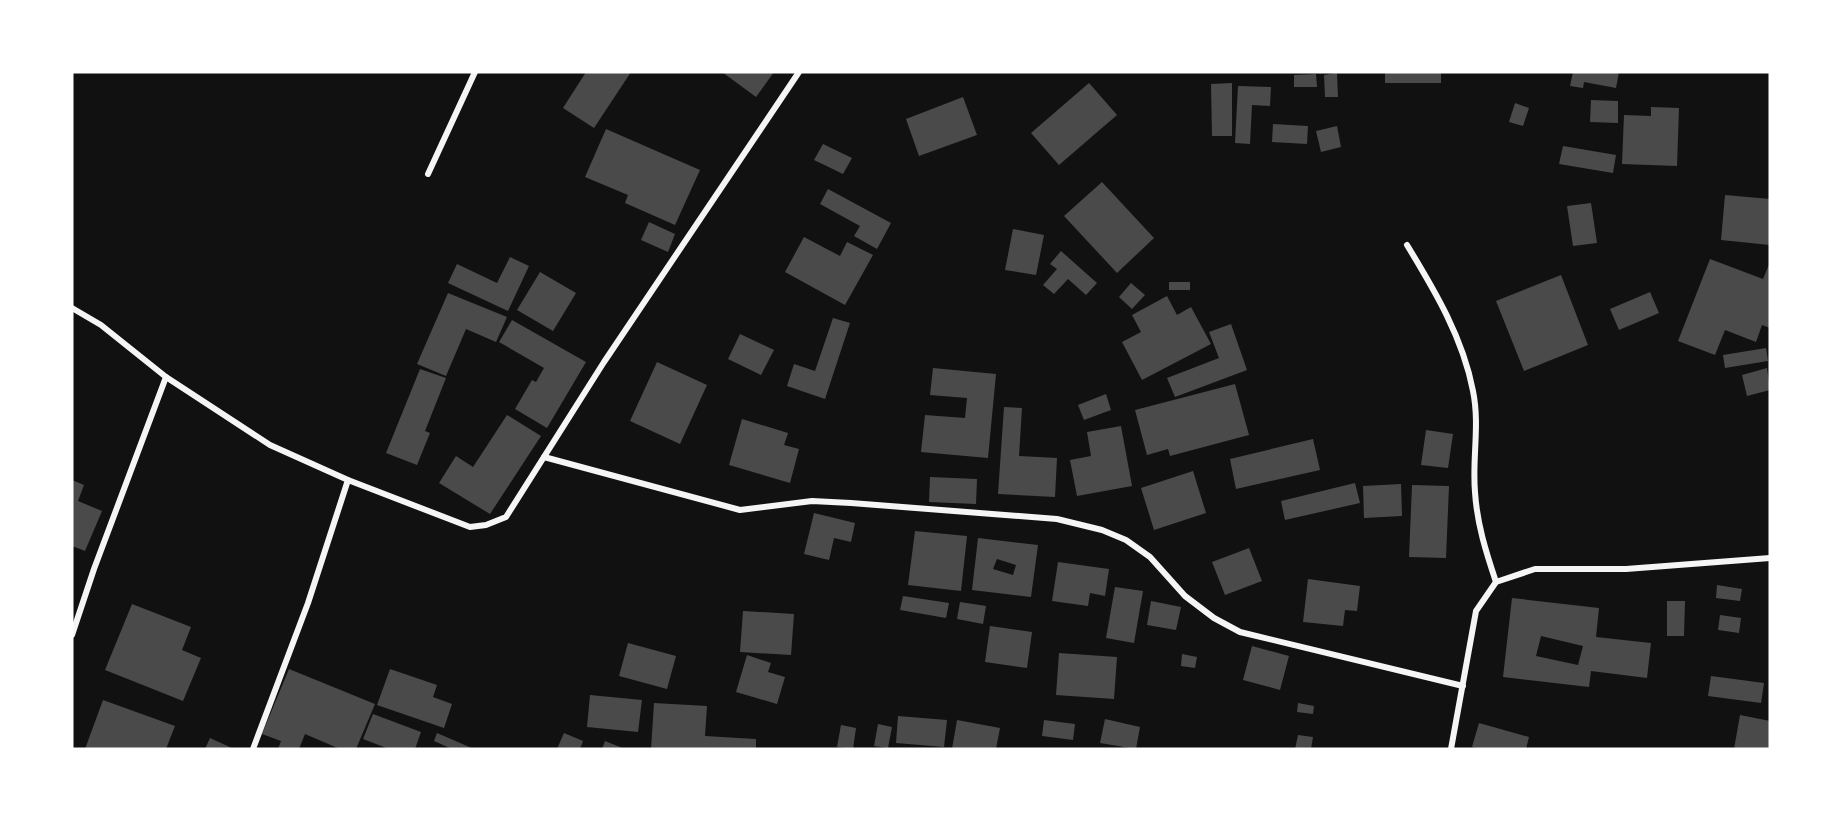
<svg xmlns="http://www.w3.org/2000/svg" width="1842" height="821" viewBox="0 0 1842 821" font-family="Rubik,sans-serif">
<style>
.building{fill:#4a4a4a;fill-rule:evenodd}
.lines{fill:none;stroke-linecap:round;stroke-linejoin:round}
.minor{stroke:#f5f5f5;stroke-width:6}
</style>
<rect width="100%" height="100%" fill="#111"/>
<g class="building">
<polygon points="586,72 631,72 594,128 563,108"/>
<polygon points="722,72 774,72 756,97"/>
<rect x="1385" y="72" width="56" height="11"/>
<polygon points="1573,72 1619,72 1616,88 1584,82 1583,88 1570,86"/>
<polygon points="1337,73 1338,97 1325,97 1324,75"/>
<polygon points="1316,74 1317,87 1294,87 1294,75"/>
<polygon points="1089,83 1117,115 1059,165 1031,133"/>
<polygon points="1232,83 1232,136 1212,136 1211,84"/>
<polygon points="1238,86 1271,87 1270,106 1252,105 1250,144 1235,143"/>
<polygon points="963,97 977,135 919,156 906,119"/>
<polygon points="1591,100 1618,101 1618,123 1590,122"/>
<polygon points="1515,103 1529,108 1523,126 1509,122"/>
<polygon points="1651,107 1679,108 1677,166 1622,164 1624,115 1651,116"/>
<polygon points="1273,124 1308,126 1307,144 1272,142"/>
<polygon points="1337,126 1341,147 1321,152 1316,131"/>
<polygon points="606,129 700,170 675,225 625,203 628,195 585,177"/>
<polygon points="823,144 852,158 843,174 814,160"/>
<polygon points="1563,146 1616,155 1613,173 1559,164"/>
<polygon points="1102,182 1154,238 1117,273 1064,216"/>
<polygon points="828,189 891,223 877,249 854,236 860,226 820,204"/>
<polygon points="1725,195 1770,199 1770,245 1721,240"/>
<polygon points="1591,203 1597,243 1573,246 1567,206"/>
<polygon points="649,222 675,234 668,252 641,240"/>
<polygon points="1013,229 1044,235 1036,275 1005,270"/>
<polygon points="804,237 840,256 847,242 873,255 845,305 785,272"/>
<polygon points="1061,251 1097,283 1086,295 1068,279 1054,294 1043,285 1057,269 1050,264"/>
<polygon points="510,257 529,266 508,311 448,283 457,264 497,283"/>
<polygon points="1710,259 1763,279 1770,262 1770,328 1762,325 1756,342 1725,330 1715,355 1678,341"/>
<polygon points="540,272 576,293 553,331 517,310"/>
<polygon points="1561,275 1588,345 1524,371 1496,301"/>
<rect x="1169" y="282" width="21" height="8"/>
<polygon points="1131,283 1145,295 1132,309 1119,297"/>
<polygon points="1650,292 1659,313 1619,330 1610,309"/>
<polygon points="448,293 507,317 496,342 466,329 446,376 417,364"/>
<polygon points="1167,296 1177,315 1191,307 1211,344 1142,380 1122,342 1141,332 1132,315"/>
<polygon points="833,318 850,323 825,399 787,386 794,364 815,371"/>
<polygon points="512,320 586,362 547,428 515,409 532,380 536,382 544,368 499,342"/>
<polygon points="1231,324 1247,370 1175,397 1167,378 1219,358 1209,332"/>
<polygon points="740,334 774,350 761,375 728,359"/>
<polygon points="1766,348 1768,361 1725,368 1723,355"/>
<polygon points="657,362 707,385 680,444 630,421"/>
<polygon points="933,368 996,374 988,458 921,452 925,415 965,418 967,398 930,395"/>
<polygon points="1767,368 1770,390 1747,396 1742,375"/>
<polygon points="420,369 446,378 425,431 430,433 417,465 386,453"/>
<polygon points="1235,384 1249,435 1170,456 1168,449 1147,455 1135,410"/>
<polygon points="1106,394 1111,410 1084,420 1078,405"/>
<polygon points="1004,407 1022,408 1019,456 1057,458 1055,497 998,494"/>
<polygon points="507,415 541,436 490,514 439,483 456,456 473,467"/>
<polygon points="742,419 788,433 784,445 799,449 790,483 729,465"/>
<polygon points="1121,426 1132,486 1077,496 1070,460 1091,456 1087,432"/>
<polygon points="1426,430 1453,434 1448,468 1421,465"/>
<polygon points="1313,439 1320,470 1236,489 1230,459"/>
<polygon points="1193,471 1206,513 1154,530 1141,488"/>
<polygon points="930,477 977,479 976,504 929,502"/>
<polygon points="72,480 84,485 78,501 102,511 85,551 72,546"/>
<polygon points="1355,483 1360,503 1285,520 1281,501"/>
<polygon points="1401,484 1402,516 1364,518 1363,486"/>
<polygon points="1412,485 1449,486 1446,558 1409,557"/>
<polygon points="814,513 855,523 851,542 834,538 829,560 804,554"/>
<polygon points="915,531 967,536 961,591 908,585"/>
<path d="M978 538 1038 545 1031 597 972 590ZM997 559 1016 565 1013 575 993 569Z"/>
<polygon points="1249,548 1262,581 1225,595 1212,562"/>
<polygon points="1058,562 1109,569 1105,596 1090,593 1088,606 1052,601"/>
<polygon points="1308,579 1360,586 1357,611 1345,610 1343,626 1303,622"/>
<polygon points="1717,585 1742,589 1740,601 1716,598"/>
<polygon points="1115,587 1143,591 1134,643 1106,638"/>
<polygon points="903,596 949,603 946,618 900,610"/>
<path d="M1512 598 1599 608 1596 637 1651 643 1647 678 1591 671 1589 687 1503 677ZM1541 636 1583 646 1578 665 1536 656Z"/>
<polygon points="1151,601 1181,607 1176,630 1147,625"/>
<polygon points="1667,601 1685,601 1684,636 1667,636"/>
<polygon points="960,602 986,606 983,624 957,619"/>
<polygon points="132,604 191,627 182,650 201,658 183,701 105,670"/>
<polygon points="743,611 794,614 791,655 740,652"/>
<polygon points="1720,615 1741,618 1739,633 1718,630"/>
<polygon points="990,626 1032,632 1027,668 985,662"/>
<polygon points="628,643 676,656 667,689 619,676"/>
<polygon points="1252,646 1289,656 1280,690 1243,680"/>
<polygon points="1059,653 1117,657 1114,699 1056,695"/>
<polygon points="1182,654 1197,657 1195,668 1181,666"/>
<polygon points="747,655 771,663 768,672 785,677 777,704 736,692"/>
<polygon points="289,669 375,704 356,749 340,749 305,734 299,749 278,749 281,741 262,734"/>
<polygon points="390,669 437,685 433,697 452,704 444,728 377,705"/>
<polygon points="1711,676 1764,683 1761,703 1708,696"/>
<polygon points="590,695 642,700 638,732 587,727"/>
<polygon points="103,700 175,726 166,749 85,749"/>
<polygon points="654,703 707,706 705,736 756,739 756,749 651,749"/>
<polygon points="1298,703 1314,706 1313,714 1297,712"/>
<polygon points="373,714 421,732 415,749 389,749 363,739"/>
<polygon points="1740,715 1770,721 1770,749 1734,749"/>
<polygon points="898,716 947,720 944,747 896,743"/>
<polygon points="1105,719 1140,727 1136,749 1100,743"/>
<polygon points="957,720 1000,728 996,749 952,749"/>
<polygon points="1044,720 1075,724 1073,740 1042,736"/>
<polygon points="1479,723 1529,737 1526,749 1479,749 1472,747"/>
<polygon points="878,724 892,727 888,748 874,746"/>
<polygon points="841,725 856,728 853,749 837,747"/>
<polygon points="437,733 474,749 452,749 434,741"/>
<polygon points="564,733 583,741 580,749 557,749"/>
<polygon points="1298,735 1313,737 1311,749 1295,749"/>
<polygon points="210,738 234,749 205,749"/>
<polygon points="605,741 625,749 602,749"/>
</g>
<g class="lines">
<g class="minor">
<polyline points="428,174 475,72"/>
<path d="M1407 245C1435 291 1463 338 1473 391 1480 425 1472 459 1475 492 1477 524 1486 552 1496 582"/>
<polyline points="72,308 101,325 166,377 270,445 348,480 470,527 486,525 506,517 604,362 799,72"/>
<polyline points="544,457 740,510 812,501 851,503 1057,519 1102,530 1126,540 1150,557 1185,596 1214,618 1240,632 1463,686"/>
<polyline points="72,635 94,569 166,377"/>
<polyline points="253,749 308,603 348,480"/>
<polyline points="1451,749 1476,611 1496,582 1535,569 1626,569 1770,558"/>
</g>
</g>
<rect width="1842" height="821" fill="none" stroke="#ffffff" stroke-width="147"/>
</svg>
